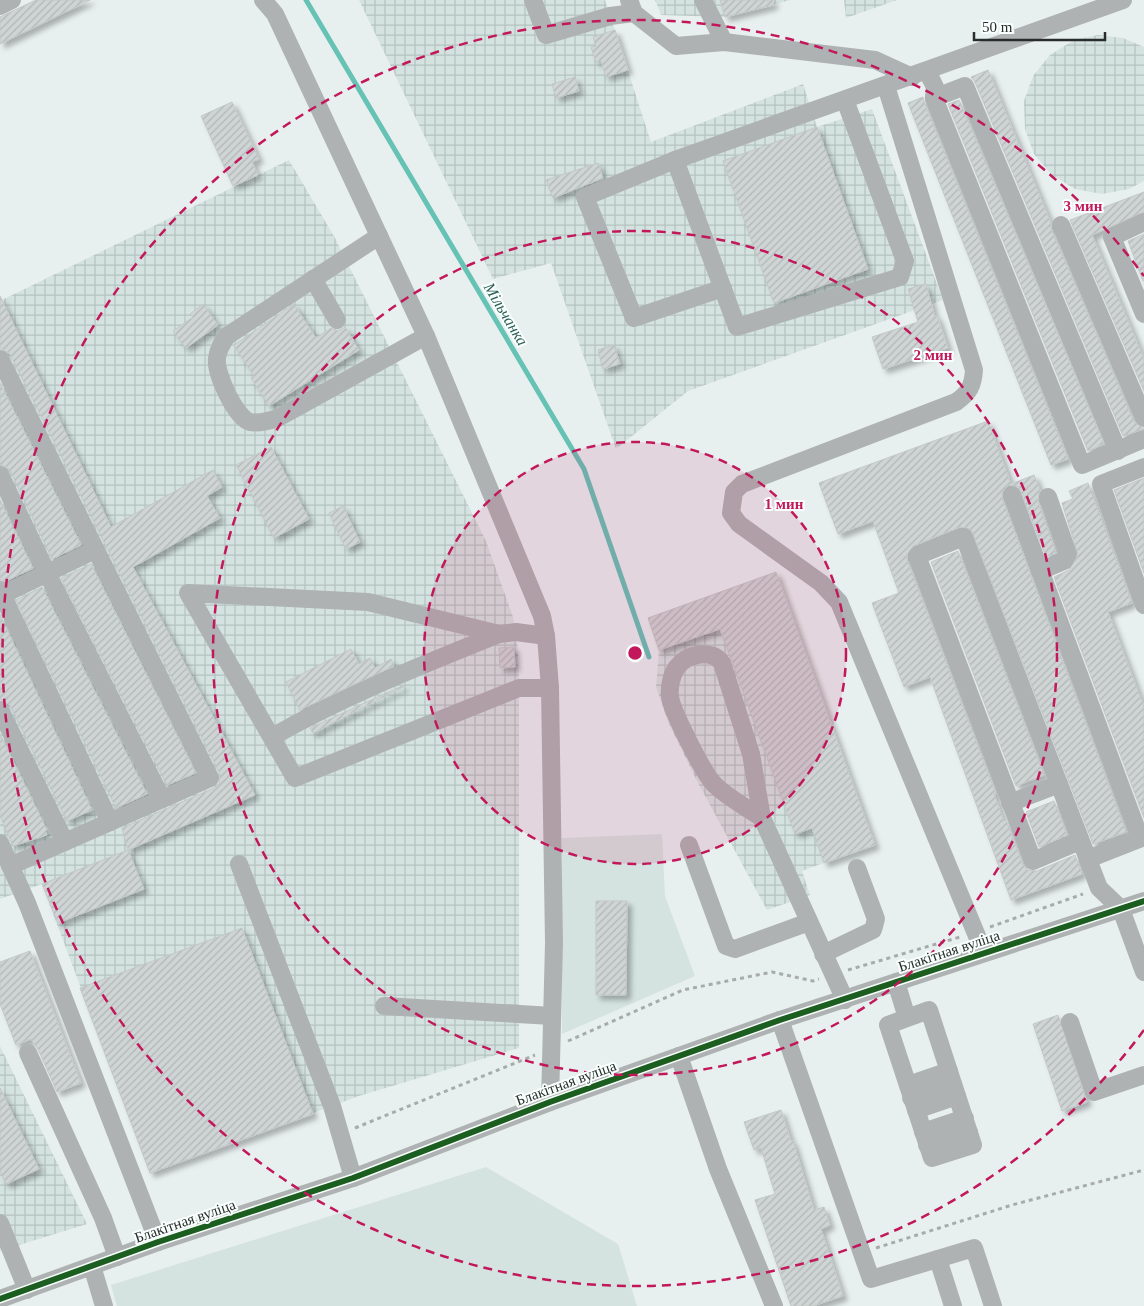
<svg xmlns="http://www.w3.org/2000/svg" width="1144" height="1306" viewBox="0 0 1144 1306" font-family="'Times New Roman',serif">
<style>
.built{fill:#d4e3e0}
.industrial{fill:url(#industrial-grid)}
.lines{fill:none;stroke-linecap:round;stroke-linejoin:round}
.stream{stroke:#66c2b5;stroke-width:5}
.building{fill:url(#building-hatch);stroke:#c3c8c7;filter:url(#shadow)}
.path{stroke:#a8abab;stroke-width:3;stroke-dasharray:4 4;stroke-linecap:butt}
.minor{stroke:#afb2b2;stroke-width:18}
.cycleway-casing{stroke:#f9fffd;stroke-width:9}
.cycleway{stroke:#1b5e20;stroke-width:6}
.ring{fill:none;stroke:#c2185b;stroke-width:2.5;stroke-dasharray:9 6}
.labels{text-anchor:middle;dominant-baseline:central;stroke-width:4;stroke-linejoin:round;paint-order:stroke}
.street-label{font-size:15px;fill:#282d2c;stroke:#f9fffd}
.water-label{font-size:16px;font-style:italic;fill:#2a5d54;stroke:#f9fffd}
.centre{fill:#c2185b;stroke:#f9fffd;stroke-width:2.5}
.ring-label{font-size:15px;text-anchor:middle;font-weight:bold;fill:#c2185b;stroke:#f9fffd;stroke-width:4;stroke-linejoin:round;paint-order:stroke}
</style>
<defs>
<pattern id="industrial-grid" width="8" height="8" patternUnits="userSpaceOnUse" patternTransform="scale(1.25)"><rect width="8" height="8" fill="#d4e3e0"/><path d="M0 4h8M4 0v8" fill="none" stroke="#b6c3c0"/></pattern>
<pattern id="building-hatch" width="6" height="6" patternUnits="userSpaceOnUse" patternTransform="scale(1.25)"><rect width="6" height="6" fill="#cfd5d4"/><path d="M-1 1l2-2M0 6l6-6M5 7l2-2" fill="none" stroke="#b2b7b6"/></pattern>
<filter id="shadow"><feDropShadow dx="4.5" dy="4.5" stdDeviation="2.5" flood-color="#0004"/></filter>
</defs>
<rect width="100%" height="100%" fill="#e8f0ef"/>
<g class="built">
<polygon points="662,834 665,896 695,976 562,1034 562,838"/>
<polygon points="486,1167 618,1244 637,1306 117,1306 111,1285"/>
</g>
<g class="industrial">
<polygon points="359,0 605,0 651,142 803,84 817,127 872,109 943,300 688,391 616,449 551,263 493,279"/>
<polygon points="655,0 791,0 723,17 661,15"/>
<polygon points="844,0 897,0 846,18"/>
<polygon points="1098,35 1123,38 1144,47 1144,181 1129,189 1102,194 1075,189 1052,175 1034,154 1025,129 1024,101 1033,76 1050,55 1074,40"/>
<polygon points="289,160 335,238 486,541 513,617 518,648 519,688 519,1048 359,1096 150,1173 42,884 0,899 0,296 2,300"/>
<polygon points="776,572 875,844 802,871 810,895 767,910 697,781 668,722 656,687 659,650 648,618"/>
<polygon points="0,1046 87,1224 0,1251"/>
</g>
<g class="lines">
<polyline class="stream" points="306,0 584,469 649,657"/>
</g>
<g class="building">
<polygon points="36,0 90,0 0,44 0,17"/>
<polygon points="720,0 773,0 773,5 725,17"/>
<polygon points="615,30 628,70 606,77 601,61 596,62 591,47 596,46 593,37"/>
<polygon points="988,70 1051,223 1051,229 1134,422 1144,429 1123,436 975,82 971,77"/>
<polygon points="575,77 579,91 556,98 552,84"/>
<polygon points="923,97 924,102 1068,459 1051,465 908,103"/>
<polygon points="959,100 1104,444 1088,451 948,104"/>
<polygon points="232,102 259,159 252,162 258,175 233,186 201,116"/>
<polygon points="817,127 868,269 774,303 723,161"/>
<polygon points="598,163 603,178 553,198 546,180"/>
<polygon points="1144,192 1144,212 1092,235 1144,359 1144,391 1070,220"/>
<polygon points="1144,234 1144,280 1143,281 1128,241"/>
<polygon points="926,284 935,317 937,316 948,348 883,369 872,337 918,322 908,289"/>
<polygon points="0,296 111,527 213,470 222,487 207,496 220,518 133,567 255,795 128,850 122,828 214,788 219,784 220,774 10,354 0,348"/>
<polygon points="203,304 218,325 186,348 173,331 193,317 190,314"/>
<polygon points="294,304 316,338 331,328 338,331 345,327 359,350 269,406 251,378 254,376 234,345"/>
<polygon points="614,345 620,364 603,369 598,350"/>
<polygon points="0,383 81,545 52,559 10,470 0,464"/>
<polygon points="988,421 1011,484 1034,475 1040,490 1038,501 1056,553 1046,557 1019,487 1008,485 1002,493 1002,498 1126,832 1093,844 971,529 960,527 913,546 907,554 907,560 996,794 994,794 1004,821 1006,820 1023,865 1027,870 1037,871 1075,855 1082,874 1011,900 930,677 904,687 872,603 899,593 873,521 838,534 819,483"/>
<polygon points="271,447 309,519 274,538 236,465"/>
<polygon points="1144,478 1144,573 1114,490"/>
<polygon points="1088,483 1132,603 1108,612 1144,707 1144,818 1054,577 1069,570 1078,555 1062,503 1073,499 1069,491"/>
<polygon points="0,500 33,568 6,581 0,580"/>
<polygon points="343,506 360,542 346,549 329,513"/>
<polygon points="958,551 1044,775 1016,786 931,562"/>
<polygon points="91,564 196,773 167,785 61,578"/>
<polygon points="776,572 875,845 824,863 812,828 795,834 720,629 659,650 648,618"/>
<polygon points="42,587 147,794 116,808 16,600"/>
<polygon points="0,615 92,810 67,821 10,705 0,699"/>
<polygon points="514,647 515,667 500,668 499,648"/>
<polygon points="351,649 359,664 370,658 375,668 391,659 394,666 300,710 286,682"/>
<polygon points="404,685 405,686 313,733 310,728"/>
<polygon points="0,734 47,830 45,831 47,835 13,846 0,816"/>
<polygon points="1054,801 1067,835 1039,847 1026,812"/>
<polygon points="128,850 144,889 58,923 42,884"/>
<polygon points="596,901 627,901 626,995 596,995"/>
<polygon points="242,928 313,1114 150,1173 80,988"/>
<polygon points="30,951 81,1083 57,1092 38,1049 31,1039 16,1045 0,1004 0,962"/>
<polygon points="1058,1015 1087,1102 1062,1111 1033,1024"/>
<polygon points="0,1088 39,1169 6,1184 0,1171"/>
<polygon points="781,1110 791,1141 793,1141 814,1210 824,1207 830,1225 821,1229 843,1296 813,1306 791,1306 755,1200 775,1194 761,1148 754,1150 744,1122"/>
</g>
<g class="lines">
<g class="path">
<polyline points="990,927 1083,894"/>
<polyline points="848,970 960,937"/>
<polyline points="568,1041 683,990 772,972 813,981 819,979"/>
<polyline points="355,1128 535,1055"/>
<polyline points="876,1248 1012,1205 1144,1170"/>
</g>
<g class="minor">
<polyline points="263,0 275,14 426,336 542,616 546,636 550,688 554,943 550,1102"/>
<polyline points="533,0 546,35 610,16 634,13"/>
<polyline points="629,0 634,13 676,46 724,42 875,60 912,77"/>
<polyline points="703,0 724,42"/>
<polyline points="0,6 12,0"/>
<polyline points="927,71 935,87 934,98 1082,465 1144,439"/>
<path d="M886 86 974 370C973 386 969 393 956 402L742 484 734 492 731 513 739 524 821 583 839 602 984 953"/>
<polyline points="934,98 965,86 1118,451"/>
<path d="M845 100 905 261 900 277 737 327 675 160C824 106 974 54 1123 0"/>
<polyline points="675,160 585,197 634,318 723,288"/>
<polyline points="1144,222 1112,237 1144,314"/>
<polyline points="1061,225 1144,418"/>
<path d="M379 236 227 336C222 343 218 349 217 358 215 373 235 417 250 422 259 424 269 421 278 418L426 336"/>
<polyline points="313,279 337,320"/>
<polyline points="0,359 210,778 10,866"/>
<polyline points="1144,467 1101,484 1144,605"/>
<polyline points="0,475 47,573 162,799"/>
<polyline points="1012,495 1140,838"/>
<polyline points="1040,571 1064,561 1068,554 1048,497"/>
<polyline points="0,590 110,822"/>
<polyline points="0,596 95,550"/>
<polyline points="546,636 516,632 499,634 368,602 188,593 295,778 519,688 550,688"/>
<polyline points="0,710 65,842"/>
<path d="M272 737C344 696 422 665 499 634"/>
<polyline points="1010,803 1059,784"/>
<path d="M762 818C746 807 728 798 715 785 704 775 672 711 670 697 669 688 671 675 677 667 687 654 712 648 722 663L751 754 762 818 845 1000"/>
<polyline points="1080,841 1033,861 917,556 964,537 1099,888 1121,909 1144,972"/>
<polyline points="0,843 27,903 158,1242"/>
<polyline points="689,845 726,946 735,949 809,922"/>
<polyline points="1088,859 1144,837"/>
<polyline points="239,864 332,1106 353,1178"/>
<polyline points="823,954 873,930 876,919 857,868"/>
<polyline points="896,982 907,1018 888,1025 932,1158 973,1145 929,1010 907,1018"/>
<polyline points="384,1006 552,1016"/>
<polyline points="780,1020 871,1279 974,1248 993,1306"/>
<polyline points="1070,1022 1094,1092 1144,1075"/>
<polyline points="28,1053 103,1218 117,1257"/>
<polyline points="679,1056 718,1169 774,1306"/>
<polyline points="908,1085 949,1071"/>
<polyline points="911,1098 953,1084"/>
<polyline points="916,1110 957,1096"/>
<polyline points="923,1132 965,1118"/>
<polyline points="927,1145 969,1132"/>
<polyline points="0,1223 27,1290"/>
<polyline points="938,1259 953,1306"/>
<polyline points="92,1266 104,1306"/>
<polyline points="0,1299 158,1242 353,1178 550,1102 780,1020 1144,901"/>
</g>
<defs>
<polyline id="cycleway" points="0,1299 158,1242 353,1178 550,1102 780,1020 1144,901"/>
</defs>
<use href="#cycleway" class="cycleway-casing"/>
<use href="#cycleway" class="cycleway"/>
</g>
<circle cx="635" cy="653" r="211" fill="#c2185b" fill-opacity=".12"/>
<g class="ring">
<circle cx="635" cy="653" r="211"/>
<circle cx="635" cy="653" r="422"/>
<path d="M1144 1030A633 633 0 1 1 1144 276"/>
</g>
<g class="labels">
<g class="street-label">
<text transform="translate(949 951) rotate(-18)">Блакітная вуліца</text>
<text transform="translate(566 1083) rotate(-20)">Блакітная вуліца</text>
<text transform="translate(185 1221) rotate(-19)">Блакітная вуліца</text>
</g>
<g class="water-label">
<text transform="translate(506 314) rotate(59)">Мільчанка</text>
</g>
</g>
<circle cx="635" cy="653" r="8" class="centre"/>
<g class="ring-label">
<text x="1083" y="211">3 мин</text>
<text x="933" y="360">2 мин</text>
<text x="784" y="509">1 мин</text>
</g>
<path d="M974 32v8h131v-8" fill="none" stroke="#282d2c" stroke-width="2.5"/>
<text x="982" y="32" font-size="15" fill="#282d2c" stroke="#f9fffd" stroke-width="4" paint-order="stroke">50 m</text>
</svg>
